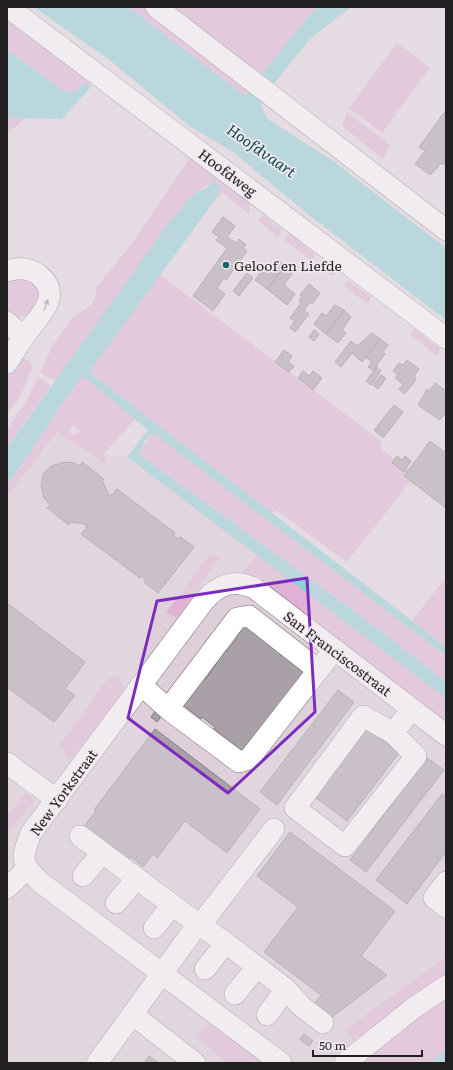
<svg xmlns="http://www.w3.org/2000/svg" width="453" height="1070" viewBox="0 0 453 1070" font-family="Literata,serif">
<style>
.built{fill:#decfda}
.green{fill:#e0b1d5;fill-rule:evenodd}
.water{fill:#8ad1d9}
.building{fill:#a9a1a7;stroke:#837c81}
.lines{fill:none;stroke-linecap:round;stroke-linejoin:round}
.minor-casing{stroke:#756d73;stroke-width:22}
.minor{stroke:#fff;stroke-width:21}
.oneway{fill:#9c9a9b}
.marked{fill:none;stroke:#7b2cbf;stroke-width:3;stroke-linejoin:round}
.poi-dot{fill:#15646b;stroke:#f1e9ef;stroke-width:1.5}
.labels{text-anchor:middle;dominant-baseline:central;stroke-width:3.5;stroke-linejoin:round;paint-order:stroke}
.street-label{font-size:14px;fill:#221f21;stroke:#f1e9ef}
.poi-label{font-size:14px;fill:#221f21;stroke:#f1e9ef;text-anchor:start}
.water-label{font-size:15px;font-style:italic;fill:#074a50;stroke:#f1e9ef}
</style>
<rect width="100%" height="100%" fill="#e4dce2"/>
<polygon class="built" points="57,432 105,463 104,454 127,457 446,692 446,1063 7,1063 7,497"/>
<g class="green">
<polygon points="129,7 145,7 247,84 251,90 245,96"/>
<polygon points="174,7 317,7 292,36 262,76"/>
<polygon points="7,14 92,82 87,86 83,84 75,92 64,91 7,50"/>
<polygon points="397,43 430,68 382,133 349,108"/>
<polygon points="347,112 390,145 383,159 342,126"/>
<polygon points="10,116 23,117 24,120 7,133 7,118"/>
<polygon points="192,155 251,200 249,214 223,193 216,199 221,187 213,181 192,196 55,381 40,372 53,345 73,317 89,307 95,299 96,288 133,242"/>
<polygon points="263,215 282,230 278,237 258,221"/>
<polygon points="290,234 315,254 312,261 284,240"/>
<polygon points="325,261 336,270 333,276 320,268"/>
<polygon points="159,274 382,442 380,448 409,470 410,482 347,562 276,510 271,513 89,372"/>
<polygon points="21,276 36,284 40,298 30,315 16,317 7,312 7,281"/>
<polygon points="348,280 371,297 368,304 344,286"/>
<polygon points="414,329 440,349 437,356 410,334"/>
<polygon points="22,356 33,365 21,395 7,414 7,376"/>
<path d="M83 375 135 419 104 454 106 464 57 432 7 497V484L21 467 37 439ZM75 425 76 429 81 432 73 435 68 430Z"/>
<polygon points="38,377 51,386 7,447 7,429 27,400"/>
<polygon points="153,432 446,656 446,682 370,623 139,454"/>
<polygon points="210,554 220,557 178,617 166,613"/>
<polygon points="258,554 446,698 446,721 242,572"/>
<polygon points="446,577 446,647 412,621"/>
<polygon points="119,676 125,689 69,761 60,745 108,678"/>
<polygon points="25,793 36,800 7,833 7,817"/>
<polygon points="446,957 446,974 353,1041 345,1030"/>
<polygon points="446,997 446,1050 430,1063 362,1063 398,1033"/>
<polygon points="210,1022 264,1063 227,1063 195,1036"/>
</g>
<g class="water">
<polygon points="34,7 129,7 245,96 292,36 317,7 351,7 311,38 262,98 261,106 268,119 333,161 446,248 446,320 309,215 233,152 188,125 112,62"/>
<path d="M7 50 64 91 75 92 84 83 91 86C84 98 71 107 62 119L7 118Z"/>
<path d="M213 181 221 187 216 199 89 372 446 647V656L153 433 145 441 139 454 370 623 446 682V698L127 457 148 430 83 376C55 409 35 450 7 484V448L168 224 192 196 206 188Z"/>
<polygon points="446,1050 446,1063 430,1063"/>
</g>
<g class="building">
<polygon points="446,110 446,166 442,163 430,175 415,164 425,151 419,147"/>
<polygon points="223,217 235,226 227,237 236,243 239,239 246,245 243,248 247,251 226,280 224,278 217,288 225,294 213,311 193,296 227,248 216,240 219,237 212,232"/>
<polygon points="277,260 286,265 267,289 255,280 263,269 267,272"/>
<polygon points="286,265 293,272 284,285 295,294 287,305 267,289"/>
<polygon points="247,273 253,278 239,296 233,291"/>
<polygon points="309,284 320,293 312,304 310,302 304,310 309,314 295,332 290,328 295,321 290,318 301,303 299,301 302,296 300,295"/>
<polygon points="335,305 344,310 326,334 314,324 322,313 326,316"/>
<polygon points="344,310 351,317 342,330 346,333 338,343 326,334"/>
<polygon points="314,330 319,334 314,341 309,337"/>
<polygon points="372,333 380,339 362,362 352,353 341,367 335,362 351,341 357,346"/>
<polygon points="380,339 388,345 383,352 385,354 377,364 377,369 374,371 368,367 372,362 366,357"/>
<polygon points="284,350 292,356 288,362 294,366 289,372 275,362"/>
<polygon points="407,360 419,369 414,376 416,378 414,383 404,394 399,389 403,384 395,378 398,375 393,371 399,363 403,365"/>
<polygon points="376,368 381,371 371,385 366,381"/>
<polygon points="303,371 309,376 313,371 322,378 313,390 298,378"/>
<polygon points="381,375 386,378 378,389 373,385"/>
<polygon points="435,383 446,391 446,412 440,420 418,405 427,389 429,391"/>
<polygon points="394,405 403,412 383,438 374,430"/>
<polygon points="430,441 446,453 446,508 404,476"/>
<polygon points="397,456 402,460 405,456 411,461 404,472 392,463"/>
<polygon points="65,462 74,463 80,466 82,462 104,479 102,480 108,493 108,496 113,494 117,489 175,533 173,535 178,539 180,537 194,547 158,593 144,582 146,580 141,576 140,578 81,534 86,529 86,524 69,522 69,525 47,508 50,505 44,498 41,486 43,474 51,466"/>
<polygon points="7,603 85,662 65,689 75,695 54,722 7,687"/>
<polygon points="246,622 308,670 245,753 214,729 215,727 202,717 201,719 183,705 204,677 206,679 225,650 227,651 237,638 235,637"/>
<polygon points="338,690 354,702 277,805 260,792"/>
<polygon points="156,710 162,715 157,722 151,717"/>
<polygon points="367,728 399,753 347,821 315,797"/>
<polygon points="155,729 260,809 227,853 185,821 157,858 153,854 143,867 131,857 128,862 83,828 96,811 94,810"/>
<polygon points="427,758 444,770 366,872 350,860"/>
<polygon points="442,794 446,797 446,852 407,904 376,880"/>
<polygon points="290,832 395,911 361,956 387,975 332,1017 314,1004 321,995 264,952 298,907 257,876"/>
<polygon points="304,1034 313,1041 309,1046 300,1039"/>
<polygon points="149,1056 159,1063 144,1063"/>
</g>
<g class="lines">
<defs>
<g id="minor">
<polyline points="8,7 446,338"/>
<polyline points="156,7 446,230"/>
<path d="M7 271C18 267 29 268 39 275 65 297 36 318 24 337 18 345 13 354 7 363"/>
<polyline points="7,322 24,337"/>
<polyline points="141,685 168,709 239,762 249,759 334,650"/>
<polyline points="168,709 237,618 249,616 318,670"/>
<polyline points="393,733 363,716 295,808 345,846 416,756 393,733 412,709"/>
<polyline points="7,763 57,800"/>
<polyline points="80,836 198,924 205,919 274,829"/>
<polyline points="83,876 102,853"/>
<polyline points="446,882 434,898 446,907"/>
<polyline points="7,888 27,869"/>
<polyline points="116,903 137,878"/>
<polyline points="154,928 172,905"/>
<polyline points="205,969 226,943"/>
<polyline points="235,994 257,967"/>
<polyline points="133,1015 195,1063"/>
<polyline points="267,1015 286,989"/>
<polyline points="97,1063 198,924 226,943 286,989 301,1006 323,1023"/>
<path d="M281 1063 40 882C20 862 21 859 31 833L204 601C219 584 233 579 254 588L446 735"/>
<polyline points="345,1063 415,1007 446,986"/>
</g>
</defs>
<use href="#minor" class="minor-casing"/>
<use href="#minor" class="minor"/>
</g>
<defs><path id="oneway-solid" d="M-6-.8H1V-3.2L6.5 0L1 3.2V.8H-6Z"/></defs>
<use class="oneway" href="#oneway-solid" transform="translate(46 305) rotate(-71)"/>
<path d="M0 0H453V1070H0ZM307 578 315 712 228 793 128 718 157 601Z" fill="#e4dce2" fill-opacity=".55" fill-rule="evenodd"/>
<path class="marked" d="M307 578 315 712 228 793 128 718 157 601Z"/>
<circle class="poi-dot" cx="226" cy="265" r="4"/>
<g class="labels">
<g class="street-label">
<text transform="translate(228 172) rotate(37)">Hoofdweg</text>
<text transform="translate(338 653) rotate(37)">San Franciscostraat</text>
<text transform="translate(63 792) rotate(-54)">New Yorkstraat</text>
</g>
<g class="poi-label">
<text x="234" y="265">Geloof en Liefde</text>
</g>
<g class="water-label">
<text transform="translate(262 150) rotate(35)">Hoofdvaart</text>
</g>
</g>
<rect width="453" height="1070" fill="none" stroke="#221f21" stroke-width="16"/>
<path d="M313 1050v6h109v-6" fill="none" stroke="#221f21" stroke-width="2"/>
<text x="319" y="1050" font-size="12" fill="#221f21" stroke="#f1e9ef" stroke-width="3" paint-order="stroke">50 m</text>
</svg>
